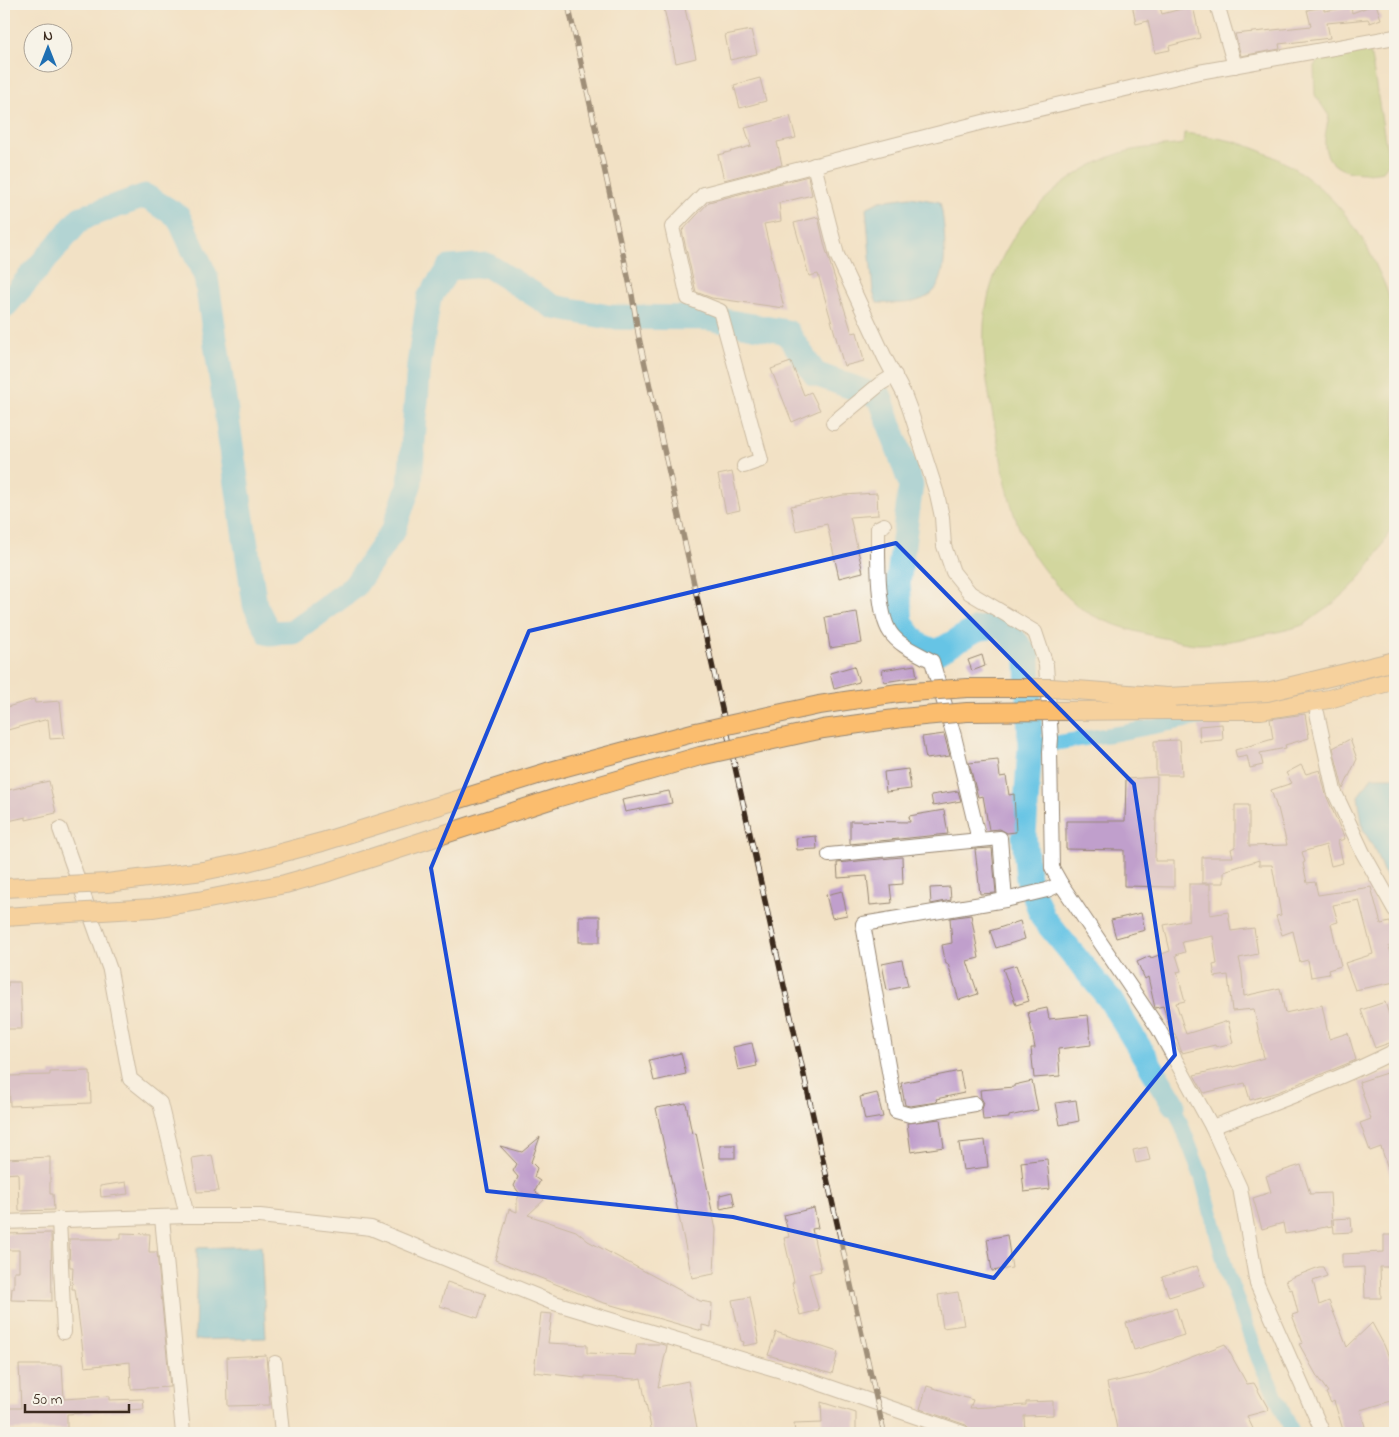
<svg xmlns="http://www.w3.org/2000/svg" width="1399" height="1437" viewBox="0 0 1399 1437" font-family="'Indie Flower',sans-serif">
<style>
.green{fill:#aac86f;stroke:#727946}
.water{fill:#66c4e5;stroke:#507782}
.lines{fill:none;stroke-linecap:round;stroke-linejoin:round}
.canal{stroke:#66c4e5;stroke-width:15}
.river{stroke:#66c4e5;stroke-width:25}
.building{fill:#c09fcc}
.minor-casing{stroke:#968672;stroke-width:16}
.major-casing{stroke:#968672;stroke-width:20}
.minor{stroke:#fff;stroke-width:14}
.major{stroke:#fbbd6e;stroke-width:18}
.rail-casing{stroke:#3b2a1e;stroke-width:5.5}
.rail{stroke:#f7f3e8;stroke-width:4;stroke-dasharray:11;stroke-linecap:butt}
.major-bridge-casing{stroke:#968672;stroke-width:20;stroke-linecap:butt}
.major-bridge{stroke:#fbbd6e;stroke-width:18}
.marked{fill:none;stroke:#1d4ed8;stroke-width:4;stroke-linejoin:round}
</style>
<rect width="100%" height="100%" fill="#f7f3e8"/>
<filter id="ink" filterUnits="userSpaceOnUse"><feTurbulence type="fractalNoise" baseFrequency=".02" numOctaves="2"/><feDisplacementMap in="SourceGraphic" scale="10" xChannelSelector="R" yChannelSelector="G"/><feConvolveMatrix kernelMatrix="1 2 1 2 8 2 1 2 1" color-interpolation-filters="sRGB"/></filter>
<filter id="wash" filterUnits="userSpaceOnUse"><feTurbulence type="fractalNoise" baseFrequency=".0096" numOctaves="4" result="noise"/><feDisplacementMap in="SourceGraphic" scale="20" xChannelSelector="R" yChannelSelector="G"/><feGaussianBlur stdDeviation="1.12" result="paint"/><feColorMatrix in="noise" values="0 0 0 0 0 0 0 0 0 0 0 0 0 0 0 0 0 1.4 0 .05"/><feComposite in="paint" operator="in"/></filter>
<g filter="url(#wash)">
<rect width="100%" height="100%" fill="#f2e1c5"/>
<g class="green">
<path d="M1357 50H1370L1389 163 1383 171C1362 175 1329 175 1325 147 1324 136 1327 127 1329 116L1315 95 1314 66 1324 53Z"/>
<path d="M1184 133C1207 136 1230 139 1251 147 1311 169 1354 213 1378 270 1383 280 1388 291 1390 302 1397 333 1395 365 1395 397 1395 438 1395 478 1395 519 1378 559 1357 588 1320 613 1314 617 1307 624 1300 626 1286 631 1270 633 1256 636 1238 640 1217 644 1198 644 1189 644 1178 641 1169 639 1145 635 1111 625 1090 614 1067 602 1037 564 1025 541 1008 507 1003 469 996 432 989 396 982 361 984 325 989 249 1045 181 1115 155 1136 147 1161 147 1183 144Z"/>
</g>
<g class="water">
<path d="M910 197 940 202C945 223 950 276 933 292 919 306 895 303 877 303L873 292 866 208 880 201Z"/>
<polygon points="1372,777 1395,777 1395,888 1383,871 1375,850 1363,829 1358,796"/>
<polygon points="261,1246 266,1338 195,1340 197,1248"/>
</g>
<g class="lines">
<g class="canal">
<polyline points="1030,747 1120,733 1216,715"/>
<polyline points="1173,1103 1202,1178 1226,1269 1258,1358 1293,1433"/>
</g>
<polyline class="river" points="4,307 81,218 145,196 178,216 206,277 255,605 269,633 293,632 354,587 394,529 410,483 419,364 429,298 449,268 487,265 554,307 609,317 707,318 787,332 815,374 880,397 911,485 898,584 901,623 917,644 937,652 977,629 1002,625 1028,656 1030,747 1024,835 1028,879 1043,918 1109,998 1173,1103"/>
</g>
<g id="blocks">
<g class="building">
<polygon points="663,4 684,4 696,58 676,63"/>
<polygon points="1132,4 1159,4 1162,14 1193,6 1200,38 1169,46 1170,50 1155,53 1148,21 1136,24"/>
<polygon points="1376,4 1381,19 1370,23 1368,19 1327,23 1330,38 1279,44 1280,49 1241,56 1235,34 1311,26 1307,10 1324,7 1324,11 1351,7 1352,13"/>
<polygon points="751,30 757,54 730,60 725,35"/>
<polygon points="760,78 766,101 740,108 734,85"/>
<polygon points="790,116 796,138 777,142 782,165 724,180 718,155 751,146 745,128"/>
<polygon points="808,176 812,195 779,203 781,221 764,224 784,308 712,298 696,292 682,231 709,202"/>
<polygon points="818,217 825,247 852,333 857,332 864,361 844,366 818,274 809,276 794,223"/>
<polygon points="791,362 804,395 811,392 820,410 792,422 771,369"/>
<polygon points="732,472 740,510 726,513 718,475"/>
<polygon points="877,493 878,515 850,517 863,572 839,578 827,524 796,531 791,506 843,495"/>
<polygon points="857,612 862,643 830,648 825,617"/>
<polygon points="982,655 985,666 972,671 968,660"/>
<polygon points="915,665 917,677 884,682 882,670"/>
<polygon points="854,666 859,682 834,689 830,673"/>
<polygon points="34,699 35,703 60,701 64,738 50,739 48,719 4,731 4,708"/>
<polygon points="1305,714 1309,738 1285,745 1286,748 1260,753 1263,765 1250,768 1247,756 1237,758 1235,750 1273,739 1270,719"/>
<polygon points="1222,724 1223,740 1200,742 1199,726"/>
<polygon points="944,734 950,756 926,759 922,737"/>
<polygon points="1350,739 1357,759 1343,789 1333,748"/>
<polygon points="1180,740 1182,775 1156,775 1156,752 1154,752 1154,741"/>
<polygon points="998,760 1000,777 1006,776 1009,795 1014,794 1016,832 1007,833 1000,829 989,830 983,796 978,797 969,763"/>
<polygon points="1301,765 1306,774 1320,770 1326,795 1345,839 1338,841 1343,863 1331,866 1326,845 1302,852 1305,862 1303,863 1307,883 1315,882 1318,895 1371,887 1381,924 1390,922 1395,944 1389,946 1395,966 1395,982 1355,990 1345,963 1373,954 1359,900 1333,905 1338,922 1331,924 1341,966 1328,970 1329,974 1311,977 1308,960 1300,962 1293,931 1282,935 1276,916 1281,915 1272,865 1259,865 1259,860 1224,871 1224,883 1202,883 1202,857 1233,857 1231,849 1235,847 1235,805 1249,805 1249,846 1287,845 1278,808 1277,808 1271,790 1292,783 1286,773"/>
<polygon points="908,769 911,789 886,792 884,772"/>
<polygon points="1157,777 1155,861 1174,861 1174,887 1124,886 1124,850 1066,849 1066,821 1125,821 1126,779"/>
<polygon points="49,781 56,813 26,820 26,817 4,822 4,791"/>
<polygon points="669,791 672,803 625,812 622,800"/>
<polygon points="958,791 961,801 933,806 931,795"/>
<polygon points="944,810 948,834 850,844 850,821 910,822 909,816"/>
<polygon points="816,836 817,849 797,850 796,838"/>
<polygon points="992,848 996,893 980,894 975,849"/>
<polygon points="902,857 903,884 890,885 892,903 870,905 867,876 838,878 837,863"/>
<polygon points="1189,884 1210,884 1210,915 1228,912 1231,931 1254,928 1258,954 1239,958 1242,972 1244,996 1280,988 1285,1013 1322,1005 1329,1039 1348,1033 1356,1060 1278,1092 1250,1100 1245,1083 1204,1093 1194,1075 1232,1066 1233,1067 1264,1058 1254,1009 1232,1011 1228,975 1215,977 1213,965 1217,964 1213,936 1182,942 1185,952 1176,955 1181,971 1177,972 1185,1001 1176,1003 1186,1034 1228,1021 1233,1043 1216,1047 1215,1045 1182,1053 1175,1034 1172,1035 1163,1006 1155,1008 1148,977 1145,979 1137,962 1150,956 1151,958 1170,951 1164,925 1189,920"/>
<polygon points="950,887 951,900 931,904 930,888"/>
<polygon points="842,891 847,915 832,918 826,895"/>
<polygon points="1141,913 1145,930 1116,938 1111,920"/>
<polygon points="971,915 979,958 967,961 978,994 959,1000 948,964 946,964 942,945 952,943 950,918"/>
<rect x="579" y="916" width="21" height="26"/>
<polygon points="1020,921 1025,939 996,948 990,931"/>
<polygon points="902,960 908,986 887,990 882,964"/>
<polygon points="1016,965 1029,1001 1016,1005 1003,969"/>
<polygon points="8,982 20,982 22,1029 4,1029 4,987 8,986"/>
<polygon points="1385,1002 1395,1033 1395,1041 1375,1048 1361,1010"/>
<polygon points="1047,1008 1049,1019 1088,1015 1091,1045 1058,1049 1060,1076 1034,1078 1031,1048 1035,1048 1028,1012"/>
<polygon points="752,1043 757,1066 738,1070 733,1047"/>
<polygon points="681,1053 686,1074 654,1081 649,1060"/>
<polygon points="1395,1070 1395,1183 1393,1184 1381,1147 1370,1151 1360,1123 1371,1119 1359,1082"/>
<polygon points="90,1071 91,1103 10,1106 9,1076 50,1075 50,1072"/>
<polygon points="960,1071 964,1093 936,1099 937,1102 910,1106 905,1105 901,1083"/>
<polygon points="1032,1081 1038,1110 1009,1116 1009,1118 983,1120 982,1109 984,1103 981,1098 980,1090 1014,1087 1014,1085"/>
<polygon points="877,1093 883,1117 865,1120 860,1097"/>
<polygon points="1076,1100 1079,1121 1060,1125 1056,1103"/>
<polygon points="686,1103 692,1134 696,1133 716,1230 714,1274 692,1278 656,1108"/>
<polygon points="940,1119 944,1147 911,1152 907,1123"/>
<polygon points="540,1137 531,1162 537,1168 534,1177 540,1181 535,1191 544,1200 528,1215 576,1231 588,1241 700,1301 712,1303 711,1327 702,1325 702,1331 601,1302 495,1260 509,1209 517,1212 517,1200 520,1194 514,1186 518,1177 513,1171 517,1164 500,1146 522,1152"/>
<polygon points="985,1140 988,1167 963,1170 959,1143"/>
<rect x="720" y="1145" width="15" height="13"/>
<polygon points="1147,1147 1150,1160 1136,1163 1133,1150"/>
<polygon points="212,1155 219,1191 197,1192 192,1158"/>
<polygon points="50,1157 50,1194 53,1194 54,1210 19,1211 18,1173 4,1174 4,1159"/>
<polygon points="1047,1159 1050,1189 1024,1192 1021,1162"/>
<polygon points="1301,1165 1310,1194 1330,1193 1332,1226 1285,1234 1283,1223 1262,1229 1253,1198 1271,1192 1266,1176"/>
<polygon points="126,1182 128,1194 101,1197 100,1186"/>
<polygon points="732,1192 735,1206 720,1209 720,1195"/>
<polygon points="814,1208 818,1228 812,1229 821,1271 809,1274 819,1310 800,1315 792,1283 794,1282 784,1238 789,1237 784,1215"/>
<polygon points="1351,1218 1352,1232 1334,1233 1333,1219"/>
<polygon points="51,1233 52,1301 11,1300 12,1288 14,1288 14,1271 19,1271 19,1250 4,1250 4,1234"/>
<polygon points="121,1233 150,1234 149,1252 157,1252 170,1387 131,1389 130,1362 85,1367 75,1289 72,1289 73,1267 70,1267 69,1239 121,1239"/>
<polygon points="1007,1235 1012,1268 992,1271 987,1239"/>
<polygon points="1384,1235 1395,1235 1395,1267 1380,1267 1381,1298 1365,1298 1364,1267 1342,1268 1342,1254 1384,1252"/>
<polygon points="1197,1266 1204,1286 1169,1297 1162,1277"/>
<polygon points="1319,1267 1323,1267 1327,1276 1313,1281 1319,1305 1329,1301 1347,1347 1372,1323 1384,1345 1395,1372 1395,1400 1360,1410 1367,1433 1344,1433 1334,1401 1331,1403 1326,1393 1328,1392 1318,1378 1299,1344 1303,1343 1292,1315 1298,1313 1292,1289 1290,1290 1286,1280"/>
<polygon points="447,1282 486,1294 478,1318 440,1306"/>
<polygon points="958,1292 964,1325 943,1328 938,1295"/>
<polygon points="750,1297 759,1343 743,1346 744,1342 741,1341 732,1300"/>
<polygon points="1176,1308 1184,1335 1134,1350 1126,1323"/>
<polygon points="541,1313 552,1314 548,1343 587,1345 587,1353 635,1355 637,1344 661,1344 667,1346 658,1387 688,1381 698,1433 652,1433 641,1378 636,1379 585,1376 585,1378 534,1372"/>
<polygon points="776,1332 838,1352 832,1374 768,1355"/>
<polygon points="1225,1344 1247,1384 1254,1383 1269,1410 1247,1416 1255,1433 1118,1433 1107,1383 1148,1374"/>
<polygon points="266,1355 270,1405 228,1406 227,1357"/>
<polygon points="19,1365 62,1365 64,1399 109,1396 109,1400 143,1399 144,1409 67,1414 67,1429 4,1430 4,1408 21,1408"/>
<polygon points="927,1386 973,1400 970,1408 1026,1405 1026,1402 1053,1401 1053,1415 1024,1416 1025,1433 974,1433 975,1431 971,1430 966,1425 920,1409"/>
<polygon points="821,1402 856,1413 856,1433 795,1433 794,1424 822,1423"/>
</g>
</g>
</g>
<g filter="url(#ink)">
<use href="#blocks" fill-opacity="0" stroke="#968672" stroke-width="1"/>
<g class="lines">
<defs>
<g id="minor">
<polyline points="1217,4 1235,66"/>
<polyline points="814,165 837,255 885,358 904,394 910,410 937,494 942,517 944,546 953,572 970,593 1035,632 1046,665 1051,738 1050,752 1052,868 1061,884"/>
<polyline points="833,423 880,384 895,375"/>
<polyline points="744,466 761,460 720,311 688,298 672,227 704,194 987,121 1199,72 1395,37"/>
<path d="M884 525 878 528V536C878 560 877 612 890 632 899 646 918 653 932 661L954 736 979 840"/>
<polyline points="1317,713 1334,791 1363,853 1395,910"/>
<polyline points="60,829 110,970 130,1079 160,1103 187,1216"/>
<polyline points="829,855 1000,838 1005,900"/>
<polyline points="975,1104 910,1115 896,1111 863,924 1005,900 1047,890 1061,884 1158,1028 1212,1127 1240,1188 1257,1284 1323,1433"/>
<path d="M1212 1127C1274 1103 1336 1081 1395 1051"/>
<polyline points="162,1218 183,1433"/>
<polyline points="59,1219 64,1332"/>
<polyline points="4,1222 187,1216 260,1216 371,1228 551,1302 795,1375 963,1433"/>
<polyline points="275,1363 282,1433"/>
</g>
<polyline id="major" points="1167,710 1261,710 1329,699 1395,680"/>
</defs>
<use href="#minor" class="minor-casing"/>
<use href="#major" class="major-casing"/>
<use href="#minor" class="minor"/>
<use href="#major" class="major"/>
<defs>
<polyline id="rail" points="568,4 632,295 639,338 884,1433"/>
</defs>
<use href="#rail" class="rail-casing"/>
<use href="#rail" class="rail"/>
<defs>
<g id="major-bridge">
<polyline points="4,888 107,883 203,871 247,862 322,842 547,772 696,732 819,705 898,693 967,688 1051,688 1167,697 1267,692 1395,661"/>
<polyline points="4,917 152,908 198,901 285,884 328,872 556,798 700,756 823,729 902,718 967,712 1167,710"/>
</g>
</defs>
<use href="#major-bridge" class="major-bridge-casing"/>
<use href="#major-bridge" class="major-bridge"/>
</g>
</g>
<path d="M0 0H1399V1437H0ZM896 543 1134 784 1175 1055 994 1278 733 1217 487 1191 431 868 529 631Z" fill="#f2e1c5" fill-opacity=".55" fill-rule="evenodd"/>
<path class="marked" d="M896 543 1134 784 1175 1055 994 1278 733 1217 487 1191 431 868 529 631Z"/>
<rect width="1399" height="1437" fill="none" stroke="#f7f3e8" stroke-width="20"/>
<g transform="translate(48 48)"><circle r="24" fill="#f7f3e8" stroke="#aca397"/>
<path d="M0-4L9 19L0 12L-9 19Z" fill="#1f6fb2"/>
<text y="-8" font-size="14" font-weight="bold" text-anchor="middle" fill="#3b2a1e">N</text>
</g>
<path d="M25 1404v8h104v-8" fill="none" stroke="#3b2a1e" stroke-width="2.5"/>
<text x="32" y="1404" font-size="15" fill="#3b2a1e" stroke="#f7f3e8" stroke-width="4" paint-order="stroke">50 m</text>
</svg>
